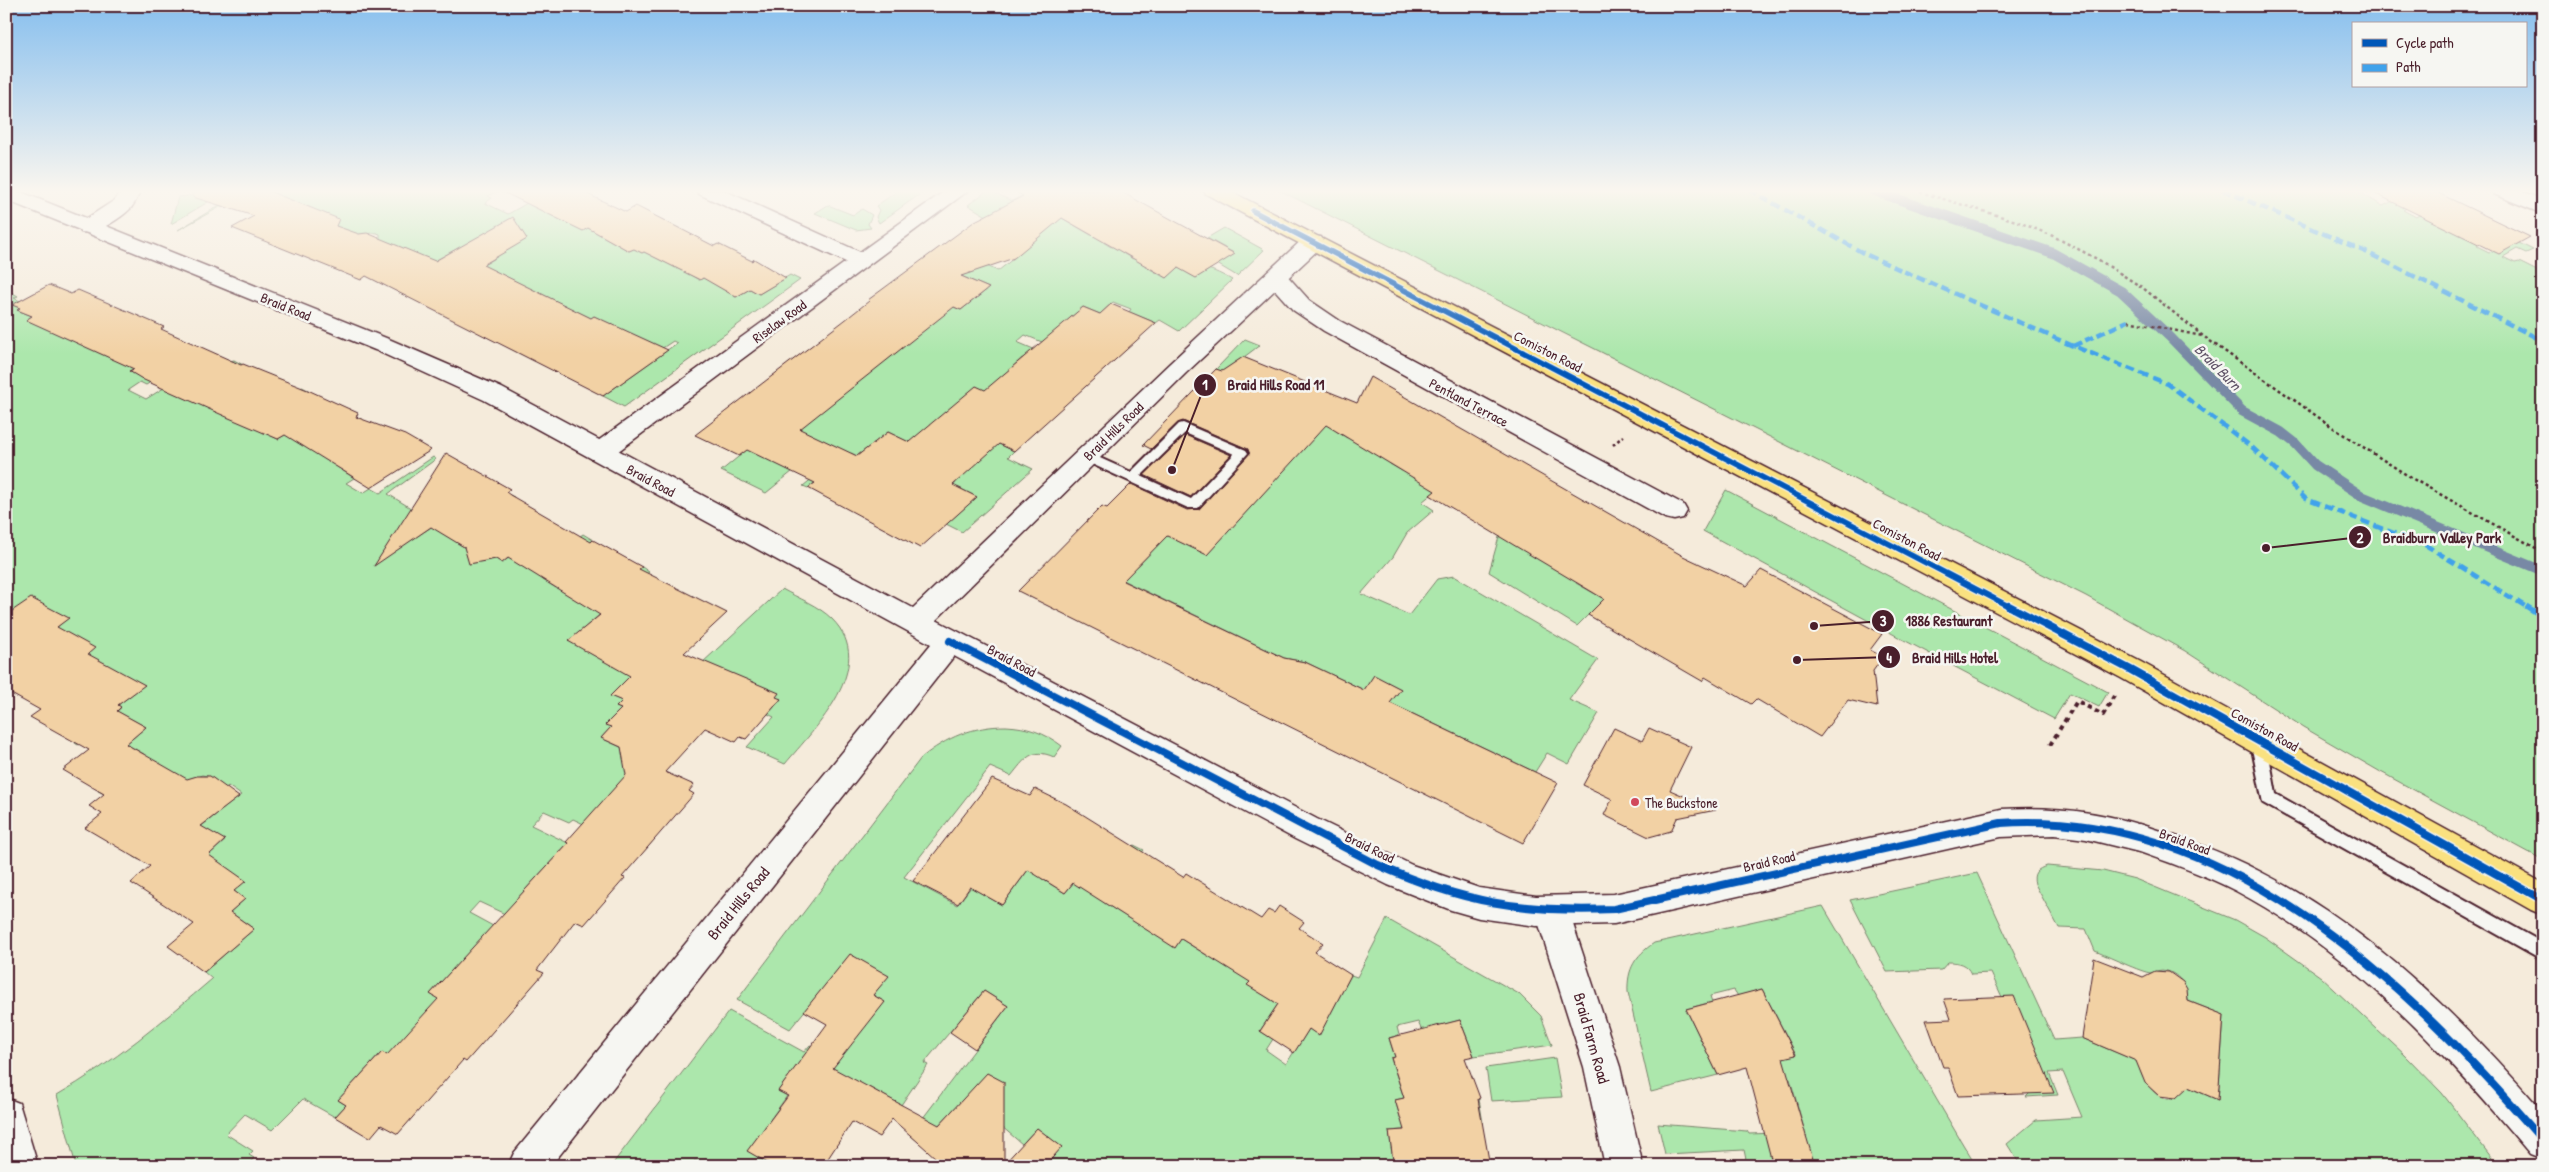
<svg xmlns="http://www.w3.org/2000/svg" width="2549" height="1172" viewBox="0 0 2549 1172" font-family="'Patrick Hand',sans-serif">
<style>
.green{fill:#ace7ac;stroke:#7b836c}
.lines{fill:none;stroke-linecap:round;stroke-linejoin:round}
.stream{stroke:#7889a5;stroke-width:10}
.building{fill:#f2d1a4;stroke:#4a1f2b}
.service-casing{stroke:#4a1f2b;stroke-width:4}
.minor-casing{stroke:#4a1f2b;stroke-width:3}
.tertiary-casing{stroke:#4a1f2b;stroke-width:3}
.primary-casing{stroke:#4a1f2b;stroke-width:3}
.path-far1{stroke:#4a1f2b;stroke-width:2.5;stroke-dasharray:3 3;stroke-linecap:butt}
.path{stroke:#4a1f2b;stroke-width:4;stroke-dasharray:4.5 4.5;stroke-linecap:butt}
.service{fill:#f6f6f2;fill-rule:evenodd}
.minor{fill:#f6f6f2;fill-rule:evenodd}
.tertiary{fill:#f6f6f2;fill-rule:evenodd}
.primary{fill:#fae180;fill-rule:evenodd}
.quiet-far1{stroke:#40a2eb;stroke-width:4.5;stroke-dasharray:9 4.5;stroke-linecap:butt}
.quiet{stroke:#40a2eb;stroke-width:5.5;stroke-dasharray:12 5.5;stroke-linecap:butt}
.cycleway-far1-casing{stroke:#f6f6f2;stroke-width:8}
.cycleway-casing{stroke:#f6f6f2;stroke-width:11}
.cycleway-far1{stroke:#0057b8;stroke-width:5.5}
.cycleway{stroke:#0057b8;stroke-width:8}
.poi-dot{fill:#d1495b;stroke:#f6f6f2;stroke-width:2}
.labels{text-anchor:middle;dominant-baseline:central;stroke-width:5;stroke-linejoin:round;paint-order:stroke}
.street-label{font-size:14px;fill:#4a1f2b;stroke:#f6f6f2}
.poi-label{font-size:14px;fill:#4a1f2b;stroke:#f6f6f2;text-anchor:start}
.water-label{font-size:15px;font-style:italic;fill:#615468;stroke:#f6f6f2}
.near-street-label{font-size:16px;fill:#4a1f2b;stroke:#f6f6f2}
.leader{fill:none;stroke:#4a1f2b;stroke-width:2}
.callout-dot{fill:#4a1f2b;stroke:#f6f6f2;stroke-width:2}
.mark-label{font-size:15px;text-anchor:middle;font-weight:bold;fill:#fff}
.callout-label{font-size:15px;text-anchor:middle;font-weight:bold;fill:#4a1f2b;stroke:#f6f6f2;stroke-width:5;stroke-linejoin:round;paint-order:stroke}
</style>
<rect width="100%" height="100%" fill="#f5ebdb"/>
<filter id="ink" filterUnits="userSpaceOnUse"><feTurbulence type="fractalNoise" baseFrequency=".02" numOctaves="2"/><feDisplacementMap in="SourceGraphic" scale="10" xChannelSelector="R" yChannelSelector="G"/><feConvolveMatrix kernelMatrix="1 2 1 2 8 2 1 2 1" color-interpolation-filters="sRGB"/></filter>
<g filter="url(#ink)">
<g class="green">
<path d="M245 190H499L488 196 492 198 485 203 508 214 550 190H578L563 198 588 228 629 251 669 229 691 275 699 280 716 270 721 288 736 297 750 289 759 294 790 275 800 280 624 407 603 396 677 343 673 341 661 349 589 320 482 266 494 259 473 254 460 247 429 264 370 243 380 238V234C371 230 364 236 357 240L356 250 314 209 307 206 231 201 178 230Z"/>
<polygon points="899,190 926,190 879,223 876,217 879,210 876,206"/>
<path d="M988 190 1012 201 1023 195 1091 235 1105 226 1117 233 1103 242 1111 247 1126 238 1138 245 1124 254 1133 259 1147 250 1159 257 1145 266 1162 276C1188 260 1207 266 1232 280L1179 331 1160 320 1156 323 1129 312 1131 309 1113 302 1100 314 1083 307 1066 322 1059 349 1025 335 1017 342 1050 356 1039 366 1022 358 1006 373 971 431 1014 451 1008 457 1033 469 962 532 946 524 977 497 959 488 941 496 956 483 936 473 922 449 888 432 857 456 851 453 808 488 803 486 830 464 798 467 766 493 721 471 932 298 961 310 989 288 961 276 972 272 982 264 998 271 1014 258 990 218 968 205Z"/>
<path d="M1279 190H2355L2383 206 2401 197 2392 192C2402 187 2418 189 2427 193L2418 202 2403 210 2416 217 2419 215 2480 244 2477 246 2489 252 2504 244 2511 247 2519 243 2533 250 2526 253 2517 249 2503 257 2515 263 2519 262 2543 274V860L2379 771 2303 727 2185 651 2086 596Z"/>
<polygon points="196,195 208,202 171,224 178,197"/>
<polygon points="828,205 853,215 862,209 872,215 868,224 871,228 856,230 815,213"/>
<polygon points="1224,228 1264,250 1237,276 1217,264 1234,253 1207,238"/>
<path d="M11 292 18 296 14 298 20 301 13 305 20 308 17 310 32 316 26 320 183 339 129 371 151 382 146 385 140 382 128 390 146 399 193 370 234 360 294 393 302 387 310 391 265 420 263 432 278 439 290 432 319 445 359 418 365 421 334 465 354 478 346 483 363 493 371 488 380 493 433 457 436 459 388 494 422 515 395 534 392 539 405 544 436 524 454 534 510 495 514 497 456 542 470 551 467 556 469 561 493 557 502 563 510 557 576 539 583 534 593 540 543 580 556 588 560 585 642 567 649 572 569 641 662 581 634 688 623 683 611 696 622 701 616 707 621 709 606 724 611 727 601 738 653 762 592 814 652 842 643 852 573 819 569 822 544 811 531 825 568 843 516 900 570 927 559 939 479 902 469 913 493 926 430 994 486 1024 387 1055 381 1053 338 1100 346 1105 335 1117 303 1099 272 1130 245 1114 226 1134 253 1151 249 1155 254 1158 247 1166H76L57 1095C113 1063 163 1021 212 979L204 972 254 929 230 912 245 899 234 891 233 872 182 916 177 913 205 858 225 841 209 831 189 848 180 843 241 795 228 786 139 860 133 856 183 814 215 780 211 777 202 775 186 781 104 794 98 791 144 754 126 744 146 727 120 713 78 745 75 743 121 708 118 705 144 685 89 689 57 627 68 618 6 612V295Z"/>
<polygon points="1245,339 1260,345 1244,357 1350,420 1336,431 1347,438 1362,428 1363,447 1374,454 1389,443 1405,452 1390,464 1402,471 1417,460 1450,479 1422,502 1434,510 1407,533 1393,557 1361,594 1409,615 1437,579 1454,576 1598,660 1569,700 1599,713 1569,764 1547,753 1535,772 1390,703 1401,689 1374,676 1364,690 1305,662 1284,658 1112,575 1117,557 1138,566 1153,550 1146,526 1207,554 1285,435 1194,391 1208,377 1219,381 1223,372 1216,369"/>
<polygon points="1726,490 2108,692 2099,707 2070,693 2054,719 1902,639 1703,531"/>
<polygon points="1519,520 1595,565 1576,583 1604,599 1641,599 1597,606 1577,626 1489,572 1499,537"/>
<path d="M782 589C798 598 819 606 832 619 879 666 815 728 785 764L747 747 774 717 768 714 781 699 675 688Z"/>
<path d="M1006 726C1028 727 1045 733 1062 746L1054 757C1031 747 1025 759 1011 776L990 767 904 877 957 905 971 887 1002 905 1040 854 1042 879 1065 893 1078 877 1097 889 1134 845 1144 850 1103 902 1175 947 1181 939 1208 956 1265 961 1248 985 1278 1004 1260 1031 1273 1039 1266 1050 1286 1064 1309 1029 1319 1035 1351 975 1357 977 1387 919 1519 994 1541 1016 1552 1045 1474 1056 1460 1020 1422 1031 1418 1022 1397 1027 1399 1035 1389 1038 1395 1057 1391 1059 1404 1098 1395 1100 1401 1120 1479 1099 1483 1123 1389 1131 1393 1161 1423 1159 1424 1166H1046L1061 1147 1037 1128 1022 1144 966 1096 921 1144 910 1135 1008 1006 984 991 924 1063 928 1065 901 1105 867 1086 861 1095 799 1063 778 1091 787 1096 748 1151 773 1166H705L695 1160 691 1166H611L729 1011 804 1052 810 1045 827 1055 885 1002 873 995 888 976 850 955 790 1029 737 1000 921 758C947 737 973 726 1006 726Z"/>
<path d="M2047 866 2103 871 2135 879 2235 920 2265 937 2321 977 2405 1055 2442 1093 2498 1166H2021L2007 1144 2036 1120 2082 1117 2063 1072 2049 1073 2058 1095 2026 1097 2029 1094 2002 997 1991 973 1971 974C1967 964 1958 962 1948 962L1941 970 1887 972 1850 900 1977 873 2054 1040 2082 1038 2139 1062C2139 1088 2176 1117 2183 1085L2218 1100 2224 1015 2188 1001C2187 986 2179 972 2162 970 2158 970 2155 973 2151 973 2143 973 2105 955 2095 951L2086 929 2059 928 2035 884C2032 873 2037 869 2047 866Z"/>
<path d="M1823 906 1961 1141 1976 1166H1838L1837 1163 1747 1164 1744 1150 1665 1154 1658 1124 1747 1131 1749 1134 1805 1132 1790 1079 1770 1080 1762 1064 1796 1054 1762 989 1738 996 1734 990 1710 996 1712 1002 1686 1009 1718 1075 1651 1092 1628 992C1627 969 1635 956 1654 943Z"/>
<polygon points="1555,1058 1562,1097 1491,1101 1486,1068"/>
</g>
<g class="lines">
<polyline class="stream" points="1872,190 2053,253 2121,291 2170,337 2242,411 2281,432 2295,443 2315,465 2362,496 2543,571"/>
</g>
<g class="building">
<polygon points="194,190 266,190 339,219 336,226 359,234 367,233 435,261 513,217 527,239 483,265 591,318 594,316 668,350 603,396 366,276 361,280 232,228 254,216 193,197"/>
<polygon points="499,190 579,190 626,212 636,206 714,246 718,244 752,261 754,259 786,278 759,294 750,289 736,297 703,278 700,280 644,252 642,253 634,249 629,251 588,228 583,231"/>
<polygon points="1013,190 1118,190 1235,254 1196,278 1178,268 1167,278 1062,218 1014,258 961,276 989,288 961,310 954,307 800,429 857,456 888,432 909,442 976,386 985,390 1083,307 1100,314 1111,304 1156,323 1014,451 999,444 953,485 977,497 920,548 808,488 815,483 747,450 739,456 695,435 845,320 869,301 868,300 975,221 1023,196"/>
<polygon points="2368,190 2432,190 2530,237 2499,254"/>
<polygon points="49,285 71,294 78,290 134,314 164,327 161,329 241,365 243,364 310,391 358,413 356,417 405,435 431,450 371,488 285,435 278,439 229,418 144,380 129,371 134,369 26,320 32,316 17,310 20,308 12,305"/>
<polygon points="1243,357 1357,403 1370,377 1683,556 1747,586 1761,570 1882,634 1870,650 1883,657 1873,671 1877,707 1848,700 1820,737 1756,699 1751,704 1705,677 1702,681 1588,615 1604,599 1430,495 1435,491 1326,425 1207,555 1167,536 1123,581 1284,658 1305,662 1364,690 1374,675 1401,689 1390,703 1558,783 1523,843 1018,591 1102,506 1107,508 1131,484 1187,510 1199,509 1249,454 1248,449 1183,421 1178,423 1151,449 1143,445 1216,369 1222,371"/>
<polygon points="1185,435 1231,455 1191,497 1144,475"/>
<polygon points="446,453 510,489 506,492 510,495 591,542 593,540 642,567 639,569 727,613 684,653 779,693 776,697 781,699 746,739 740,737 736,742 705,728 665,772 694,785 689,791 694,794 622,877 625,878 584,925 575,921 537,970 544,973 466,1062 463,1060 398,1134 381,1125 370,1138 335,1117 346,1105 338,1100 382,1052 387,1055 438,999 430,994 568,843 566,842 626,775 621,747 601,738 611,727 605,725 621,709 616,707 622,701 610,696 630,676 568,641 600,615 508,558 502,563 496,559 469,564 464,547 431,527 374,566"/>
<polygon points="31,598 69,618 57,627 95,648 88,654 145,685 118,705 121,707 117,711 146,727 126,744 187,779 197,776 210,776 239,797 201,826 225,840 209,855 246,881 234,891 245,899 230,912 254,929 204,972 168,946 194,924 131,883 150,866 85,828 102,814 89,806 104,794 63,770 89,750 30,717 40,710 6,691 6,615"/>
<polygon points="1614,728 1642,741 1649,728 1691,747 1670,790 1716,810 1677,818 1671,831 1649,837 1604,815 1612,799 1583,785"/>
<polygon points="992,779 1030,796 1035,789 1066,804 1183,877 1186,873 1261,919 1268,910 1274,913 1279,906 1304,922 1299,928 1323,943 1315,952 1351,975 1319,1036 1309,1029 1294,1053 1260,1031 1278,1004 1247,985 1250,982 1181,939 1175,948 1073,883 1065,893 1028,870 1002,905 970,887 958,904 913,881"/>
<polygon points="850,954 889,976 873,995 885,1002 833,1068 939,1125 987,1073 1004,1082 1004,1164 1037,1128 1062,1147 1045,1166 945,1166 892,1119 879,1137 852,1122 823,1166 773,1166 747,1151 788,1096 778,1091 827,1024 804,1011"/>
<polygon points="2094,958 2143,977 2155,971 2169,972 2183,982 2187,989 2188,1001 2224,1015 2218,1100 2188,1087 2176,1098 2159,1096 2145,1083 2136,1061 2082,1038"/>
<polygon points="1762,989 1796,1055 1783,1058 1815,1166 1773,1166 1747,1067 1718,1075 1686,1009"/>
<polygon points="984,991 1008,1006 975,1049 950,1032"/>
<polygon points="2014,996 2054,1093 1958,1096 1948,1067 1943,1067 1926,1020 1951,1019 1944,999"/>
<polygon points="1460,1020 1474,1056 1465,1058 1480,1098 1478,1099 1490,1166 1424,1166 1423,1159 1393,1161 1389,1131 1404,1130 1395,1100 1404,1098 1391,1058 1395,1057 1389,1038"/>
</g>
<g class="lines">
<defs>
<g id="service">
<path d="M1183 423 1246 450 1248 453 1198 508H1188L1083 460 1081 457 1083 454H1091L1131 472 1179 424ZM1185 433 1234 454 1191 499 1141 476Z"/>
<polygon points="2258,733 2263,735 2266,739 2276,794 2543,943 2543,960 2263,803 2250,739 2253,735"/>
</g>
<g id="minor">
<path d="M121 190H141C138 196 135 203 131 208 121 218 96 235 81 232L78 227 81 222 115 200Z"/>
<polygon points="696,190 723,190 860,252 946,190 969,190 609,458 600,461 591,458 587,452 591,446 846,262 699,194"/>
<polygon points="1276,270 1284,272 1309,300 1340,321 1683,504 1687,511 1683,518 1674,520 1665,518 1324,331 1293,310 1268,282 1265,277 1268,272"/>
<path d="M2139 824C2180 837 2221 851 2259 871 2371 928 2461 1018 2543 1112V1159L2530 1154C2445 1053 2355 954 2236 891 2201 873 2165 861 2128 848L2123 838 2128 828Z"/>
<polygon points="1552,897 1564,901 1569,912 1620,1067 1643,1166 1605,1166 1584,1067 1535,912 1540,901"/>
<polygon points="6,1098 19,1103 38,1166 6,1166"/>
</g>
<g id="tertiary">
<path d="M6 190H16L391 340 502 388 913 608 1170 363 1305 237 1313 236 1321 237 1324 242 1321 247 1186 373 936 620 1317 819 1412 865 1479 888 1536 896 1614 894 2001 809C2052 806 2102 811 2150 828L2155 838 2150 848 2139 852 2086 839 2054 835 2001 837 1614 924 1536 926 1479 918 1451 910 1388 885 1295 839 954 656 551 1166H508L514 1153 931 644 484 400 375 350 6 200Z"/>
<polygon points="2491,190 2518,190 2543,200 2543,214 2494,194"/>
</g>
<polygon id="primary" points="1203,190 1228,190 2141,662 2543,883 2543,915 2531,910 2121,678 1206,194"/>
</defs>
<use href="#service" class="service-casing"/>
<use href="#minor" class="minor-casing"/>
<use href="#tertiary" class="tertiary-casing"/>
<use href="#primary" class="primary-casing"/>
<g class="path-far1">
<polyline points="1914,190 2016,221 2053,236 2099,260 2143,288 2203,336 2338,431 2413,479 2543,552"/>
<polyline points="2128,321 2202,336"/>
<polyline points="1613,445 1623,436"/>
</g>
<polyline class="path" points="2050,745 2077,701 2103,715 2114,696"/>
<use href="#service" class="service"/>
<use href="#minor" class="minor"/>
<use href="#tertiary" class="tertiary"/>
<use href="#primary" class="primary"/>
<g class="quiet-far1">
<polyline points="1749,190 1867,255 2073,346 2168,384 2253,448 2306,499 2427,546 2528,608"/>
<polyline points="2223,190 2368,253 2543,341"/>
<polyline points="2073,346 2128,321"/>
</g>
<polyline class="quiet" points="2526,606 2543,617"/>
<defs>
<polyline id="cycleway-far1" points="1253,211 2012,608"/>
<g id="cycleway">
<polyline points="2009,606 2131,670 2543,900"/>
<path d="M950 641 1378 865C1461 902 1523 913 1614 909L2001 823C2228 808 2406 982 2543 1141"/>
</g>
</defs>
<use href="#cycleway-far1" class="cycleway-far1-casing"/>
<use href="#cycleway" class="cycleway-casing"/>
<use href="#cycleway-far1" class="cycleway-far1"/>
<use href="#cycleway" class="cycleway"/>
</g>
</g>
<linearGradient id="sky" x2="0" y2="1"><stop stop-color="#87bfee"/><stop offset="0.54" stop-color="#faf6ef"/><stop offset="1" stop-color="#faf6ef" stop-opacity="0"/></linearGradient>
<rect width="2549" height="354" fill="url(#sky)"/>
<circle class="poi-dot" cx="1635" cy="802" r="5"/>
<g class="labels">
<g class="street-label">
<text transform="translate(286 306) rotate(22)">Braid Road</text>
<text transform="translate(779 321) rotate(-36)">Riselaw Road</text>
<text transform="translate(1548 351) rotate(27)">Comiston Road</text>
<text transform="translate(1469 402) rotate(28)">Pentland Terrace</text>
<text transform="translate(1113 431) rotate(-44)">Braid Hills Road</text>
<text transform="translate(651 480) rotate(28)">Braid Road</text>
<text transform="translate(1907 539) rotate(28)">Comiston Road</text>
<text transform="translate(1012 660) rotate(28)">Braid Road</text>
<text transform="translate(2265 729) rotate(29)">Comiston Road</text>
<text transform="translate(2185 841) rotate(20)">Braid Road</text>
<text transform="translate(1370 847) rotate(26)">Braid Road</text>
<text transform="translate(1769 861) rotate(-13)">Braid Road</text>
</g>
<g class="poi-label">
<text x="1645" y="802">The Buckstone</text>
</g>
<g class="water-label">
<text transform="translate(2218 367) rotate(45)">Braid Burn</text>
</g>
<g class="near-street-label">
<text transform="translate(738 903) rotate(-51)">Braid Hills Road</text>
<text transform="translate(1592 1038) rotate(74)">Braid Farm Road</text>
</g>
</g>
<path class="leader" d="M1172 470L1205 385M2266 548L2360 537M1814 626L1883 621M1797 660L1889 657"/>
<g class="callout-dot">
<circle cx="1172" cy="470" r="5"/>
<circle cx="2266" cy="548" r="5"/>
<circle cx="1814" cy="626" r="5"/>
<circle cx="1797" cy="660" r="5"/>
<circle cx="1205" cy="385" r="12"/>
<circle cx="2360" cy="537" r="12"/>
<circle cx="1883" cy="621" r="12"/>
<circle cx="1889" cy="657" r="12"/>
</g>
<g class="mark-label">
<text x="1205" y="390">1</text>
<text x="2360" y="543">2</text>
<text x="1883" y="626">3</text>
<text x="1889" y="663">4</text>
</g>
<g class="callout-label">
<text x="1276" y="390">Braid Hills Road 11</text>
<text x="2442" y="543">Braidburn Valley Park</text>
<text x="1949" y="626">1886 Restaurant</text>
<text x="1955" y="663">Braid Hills Hotel</text>
</g>
<rect width="2549" height="1172" fill="none" stroke="#f6f6f2" stroke-width="25"/>
<rect x="12" y="12" width="2524" height="1147" fill="none" stroke="#4a1f2b" stroke-width="2" filter="url(#ink)"/>
<rect x="2352" y="22" width="175" height="65" fill="#f6f6f2" stroke="#b1a0a2"/>
<rect x="2362" y="39" width="25" height="8" fill="#0057b8" stroke="#b1a0a2"/>
<text x="2396" y="48" font-size="15" fill="#4a1f2b">Cycle path</text>
<rect x="2362" y="64" width="25" height="8" fill="#40a2eb" stroke="#b1a0a2"/>
<text x="2396" y="72" font-size="15" fill="#4a1f2b">Path</text>
</svg>
